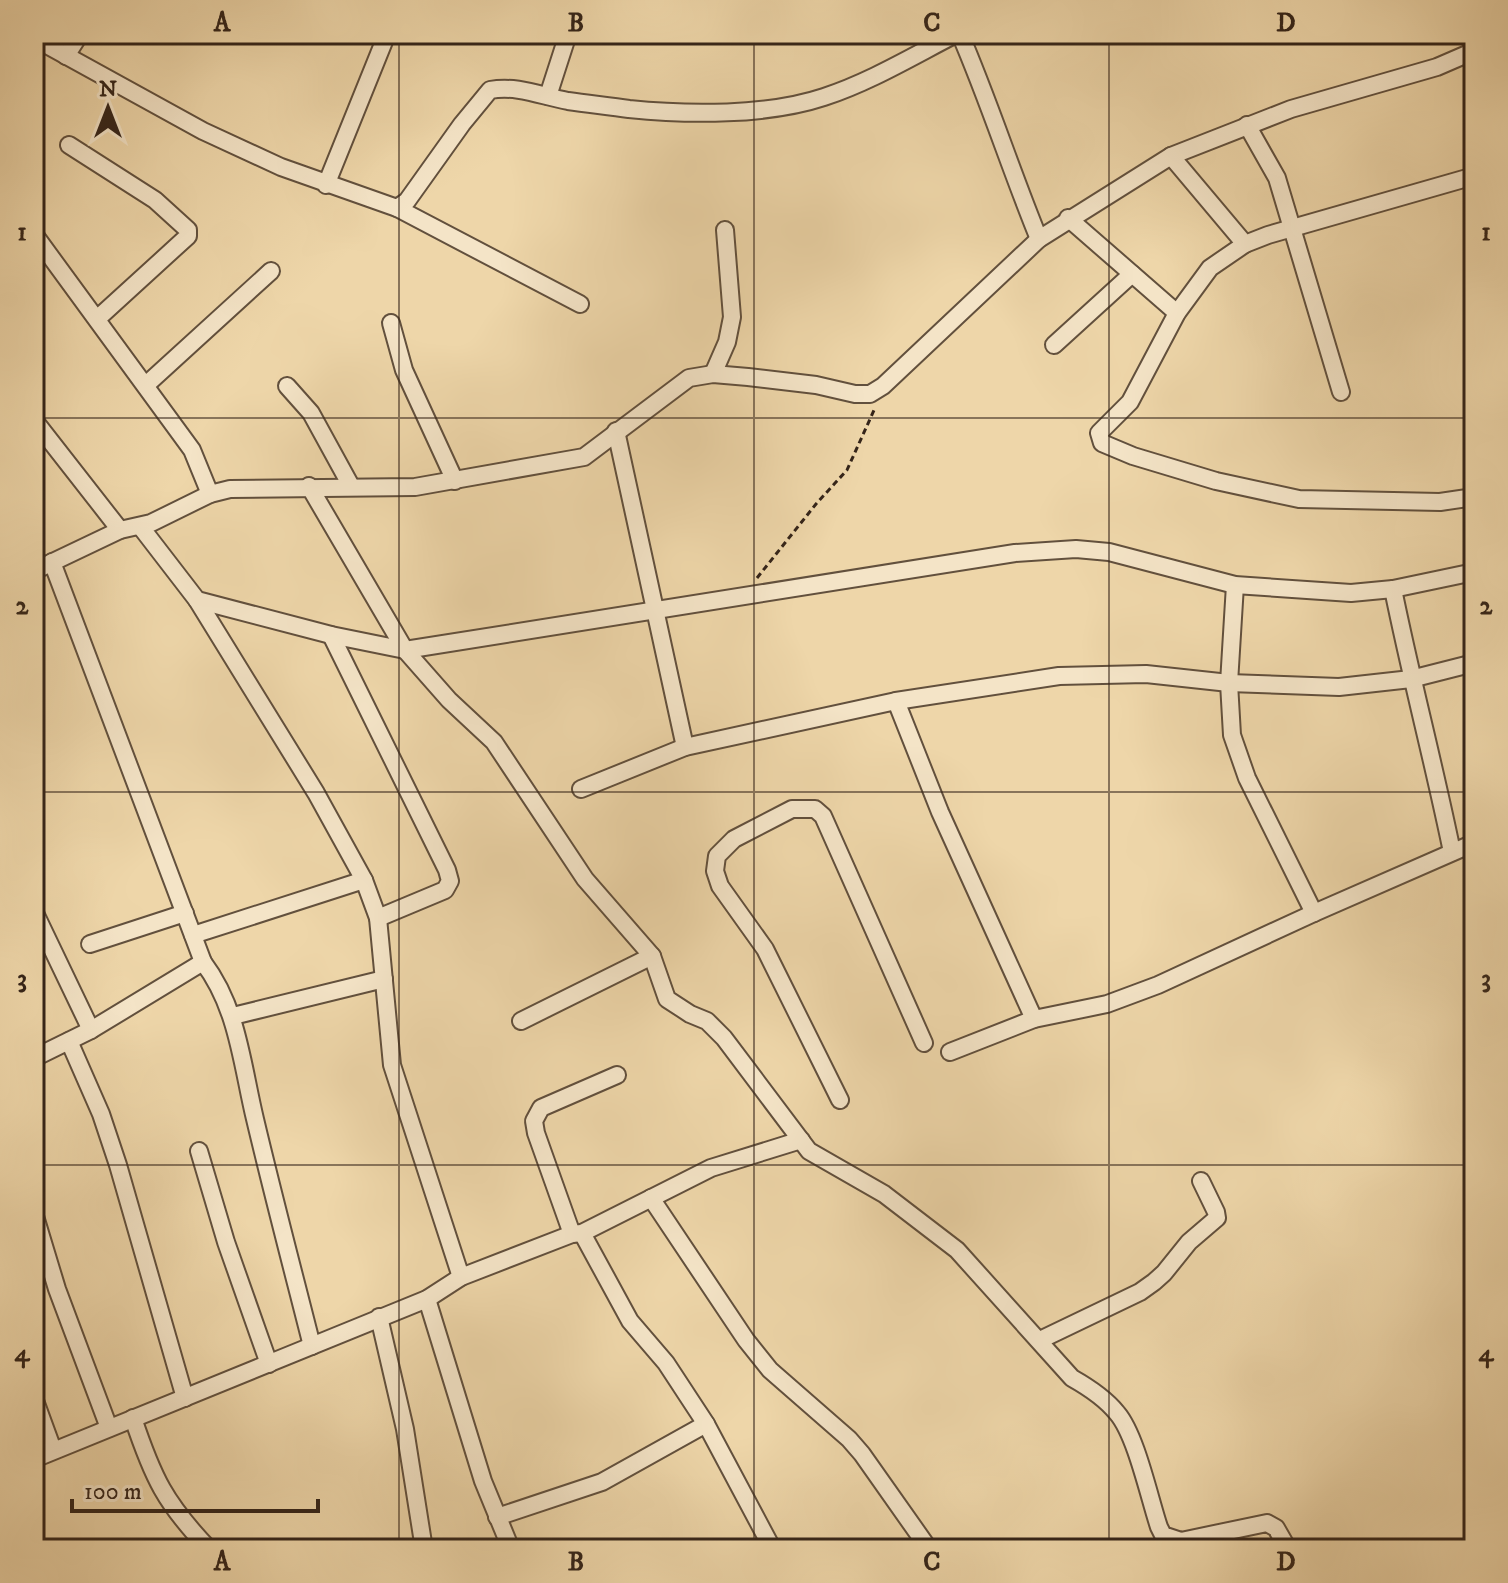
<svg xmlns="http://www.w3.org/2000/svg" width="1508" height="1583" viewBox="0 0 1508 1583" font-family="'IM FELL DW Pica',serif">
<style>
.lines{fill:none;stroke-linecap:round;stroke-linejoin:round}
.minor-casing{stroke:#62503d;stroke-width:20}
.path{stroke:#342419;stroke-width:3;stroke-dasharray:6 4;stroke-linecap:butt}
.minor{stroke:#f4e4c7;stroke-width:16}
.grid{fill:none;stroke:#342419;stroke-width:2;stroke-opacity:0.55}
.neatline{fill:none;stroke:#342419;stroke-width:3}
.grid-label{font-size:26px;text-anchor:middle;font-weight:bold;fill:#342419}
</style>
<rect width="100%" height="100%" fill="#eed6a9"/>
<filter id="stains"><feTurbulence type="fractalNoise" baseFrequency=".0025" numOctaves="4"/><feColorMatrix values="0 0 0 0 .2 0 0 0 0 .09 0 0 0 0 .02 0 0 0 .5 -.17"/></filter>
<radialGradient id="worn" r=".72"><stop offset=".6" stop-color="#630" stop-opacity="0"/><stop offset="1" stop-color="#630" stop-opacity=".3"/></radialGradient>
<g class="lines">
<defs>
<g id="minor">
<path d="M960 34C989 101 1011 171 1039 239"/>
<path d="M34 38 203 131 281 167 397 208 407 201 462 124 490 90C518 85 541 96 568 101 588 104 609 106 629 109 688 115 767 116 824 97 870 82 913 56 956 34"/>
<polyline points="66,56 80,34"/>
<polyline points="548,96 568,34"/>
<polyline points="1247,125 1277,178 1341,392"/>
<polyline points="69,145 155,200 188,230 188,236 97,319"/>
<polyline points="1171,156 1245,244 1268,235 1474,176"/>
<polyline points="326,185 387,34"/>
<polyline points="397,208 580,304"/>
<polyline points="1068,218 1177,313"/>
<polyline points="34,234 192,450 210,494"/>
<polyline points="1245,244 1210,268 1177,313 1130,402 1099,433 1102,443 1133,456 1216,481 1299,499 1440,502 1474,497"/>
<polyline points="391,323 404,370 455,481"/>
<polyline points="1054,345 1132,274"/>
<polyline points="713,374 727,342 732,317 725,230"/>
<polyline points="146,385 271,271"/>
<polyline points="287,386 311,413 351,486"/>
<polyline points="34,420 120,530"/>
<polyline points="616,431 685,747"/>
<path d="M309 486 405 650 449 700 494 742 585 879 652 956 667 999 690 1014 707 1021 724 1038 809 1151 884 1194 957 1250 1072 1378C1088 1387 1105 1398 1117 1413 1136 1435 1149 1497 1159 1527L1163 1535 1181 1541 1267 1523 1276 1528 1288 1549"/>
<polyline points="140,526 197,600 331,635 405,650 1015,553 1076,549 1109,552 1235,585 1351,593 1393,589 1474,572"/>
<path d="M52 562 203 962C238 1008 242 1065 255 1119 273 1195 293 1271 312 1346"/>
<polyline points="34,571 120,530 151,523 210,494 230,489 415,487 584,457 689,378 713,374 748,377 816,385 855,394 870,394 883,386 1039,239 1171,156 1291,109 1437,67 1474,51"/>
<polyline points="1235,585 1229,683 1232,735 1247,778 1314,913"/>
<path d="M1393 589C1411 678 1434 764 1452 852"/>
<polyline points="197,600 316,793 364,880 378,918 392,1065 461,1277"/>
<polyline points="331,635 447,870 450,881 445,890 378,918"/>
<polyline points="896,701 940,812 1034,1019"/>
<polyline points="581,789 685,747 896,701 1059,676 1146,674 1229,683 1339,687 1411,679 1474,663"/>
<polyline points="34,911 91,1030"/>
<polyline points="193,935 364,880"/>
<polyline points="90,944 185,913"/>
<polyline points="233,1016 384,979"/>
<polyline points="521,1021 652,956"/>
<polyline points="69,1041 101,1114 118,1165 185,1398"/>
<polyline points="950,1052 1034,1019 1107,1004 1158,985 1314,913 1474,843"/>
<polyline points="34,1058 91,1030 203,962"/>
<polyline points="840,1100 765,949 720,886 715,871 717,856 734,839 792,809 815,809 823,816 924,1043"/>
<polyline points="199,1151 226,1242 269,1364"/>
<polyline points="651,1198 746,1340 770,1370 849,1439 862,1454 929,1549"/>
<polyline points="34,1213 57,1289 109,1428"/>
<polyline points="582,1233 630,1321 666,1363 706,1424 771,1546"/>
<polyline points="572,1234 536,1133 534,1121 541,1108 617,1075"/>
<polyline points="427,1299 483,1481 511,1549"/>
<polyline points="379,1317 405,1429 424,1549"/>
<polyline points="1040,1340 1140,1292 1154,1282 1164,1273 1189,1242 1217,1218 1216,1212 1201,1181"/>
<polyline points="34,1398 53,1450"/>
<path d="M133 1418C153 1478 165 1503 209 1549"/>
<polyline points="34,1459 427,1299 461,1277 572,1234 582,1233 711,1168 801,1140"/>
<polyline points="497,1517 602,1482 706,1424"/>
</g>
</defs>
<use href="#minor" class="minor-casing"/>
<polyline class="path" points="757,578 816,504 847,470 875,408"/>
<use href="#minor" class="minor"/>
</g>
<path class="grid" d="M399 34V1549M754 34V1549M1109 34V1549M34 418H1474M34 792H1474M34 1165H1474"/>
<rect width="1508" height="1583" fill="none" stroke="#eed6a9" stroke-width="88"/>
<g transform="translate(108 108)" stroke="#f4e4c7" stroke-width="6" paint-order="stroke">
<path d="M0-6L14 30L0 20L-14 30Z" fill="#342419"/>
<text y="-12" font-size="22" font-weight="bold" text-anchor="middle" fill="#342419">N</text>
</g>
<path d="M72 1499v12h246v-12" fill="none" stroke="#342419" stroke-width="4"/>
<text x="84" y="1499" font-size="24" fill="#342419" stroke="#f4e4c7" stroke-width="6" paint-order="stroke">100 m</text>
<rect x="44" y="44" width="1420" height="1495" class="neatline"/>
<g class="grid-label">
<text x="222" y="31">A</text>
<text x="576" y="31">B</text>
<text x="932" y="31">C</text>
<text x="1286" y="31">D</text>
<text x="22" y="240">1</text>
<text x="1486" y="240">1</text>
<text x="22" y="614">2</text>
<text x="1486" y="614">2</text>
<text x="22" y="987">3</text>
<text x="1486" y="987">3</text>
<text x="22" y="1361">4</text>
<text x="1486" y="1361">4</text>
<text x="222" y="1570">A</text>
<text x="576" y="1570">B</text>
<text x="932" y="1570">C</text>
<text x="1286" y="1570">D</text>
</g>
<rect width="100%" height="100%" filter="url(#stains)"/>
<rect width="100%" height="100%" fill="url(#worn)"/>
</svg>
